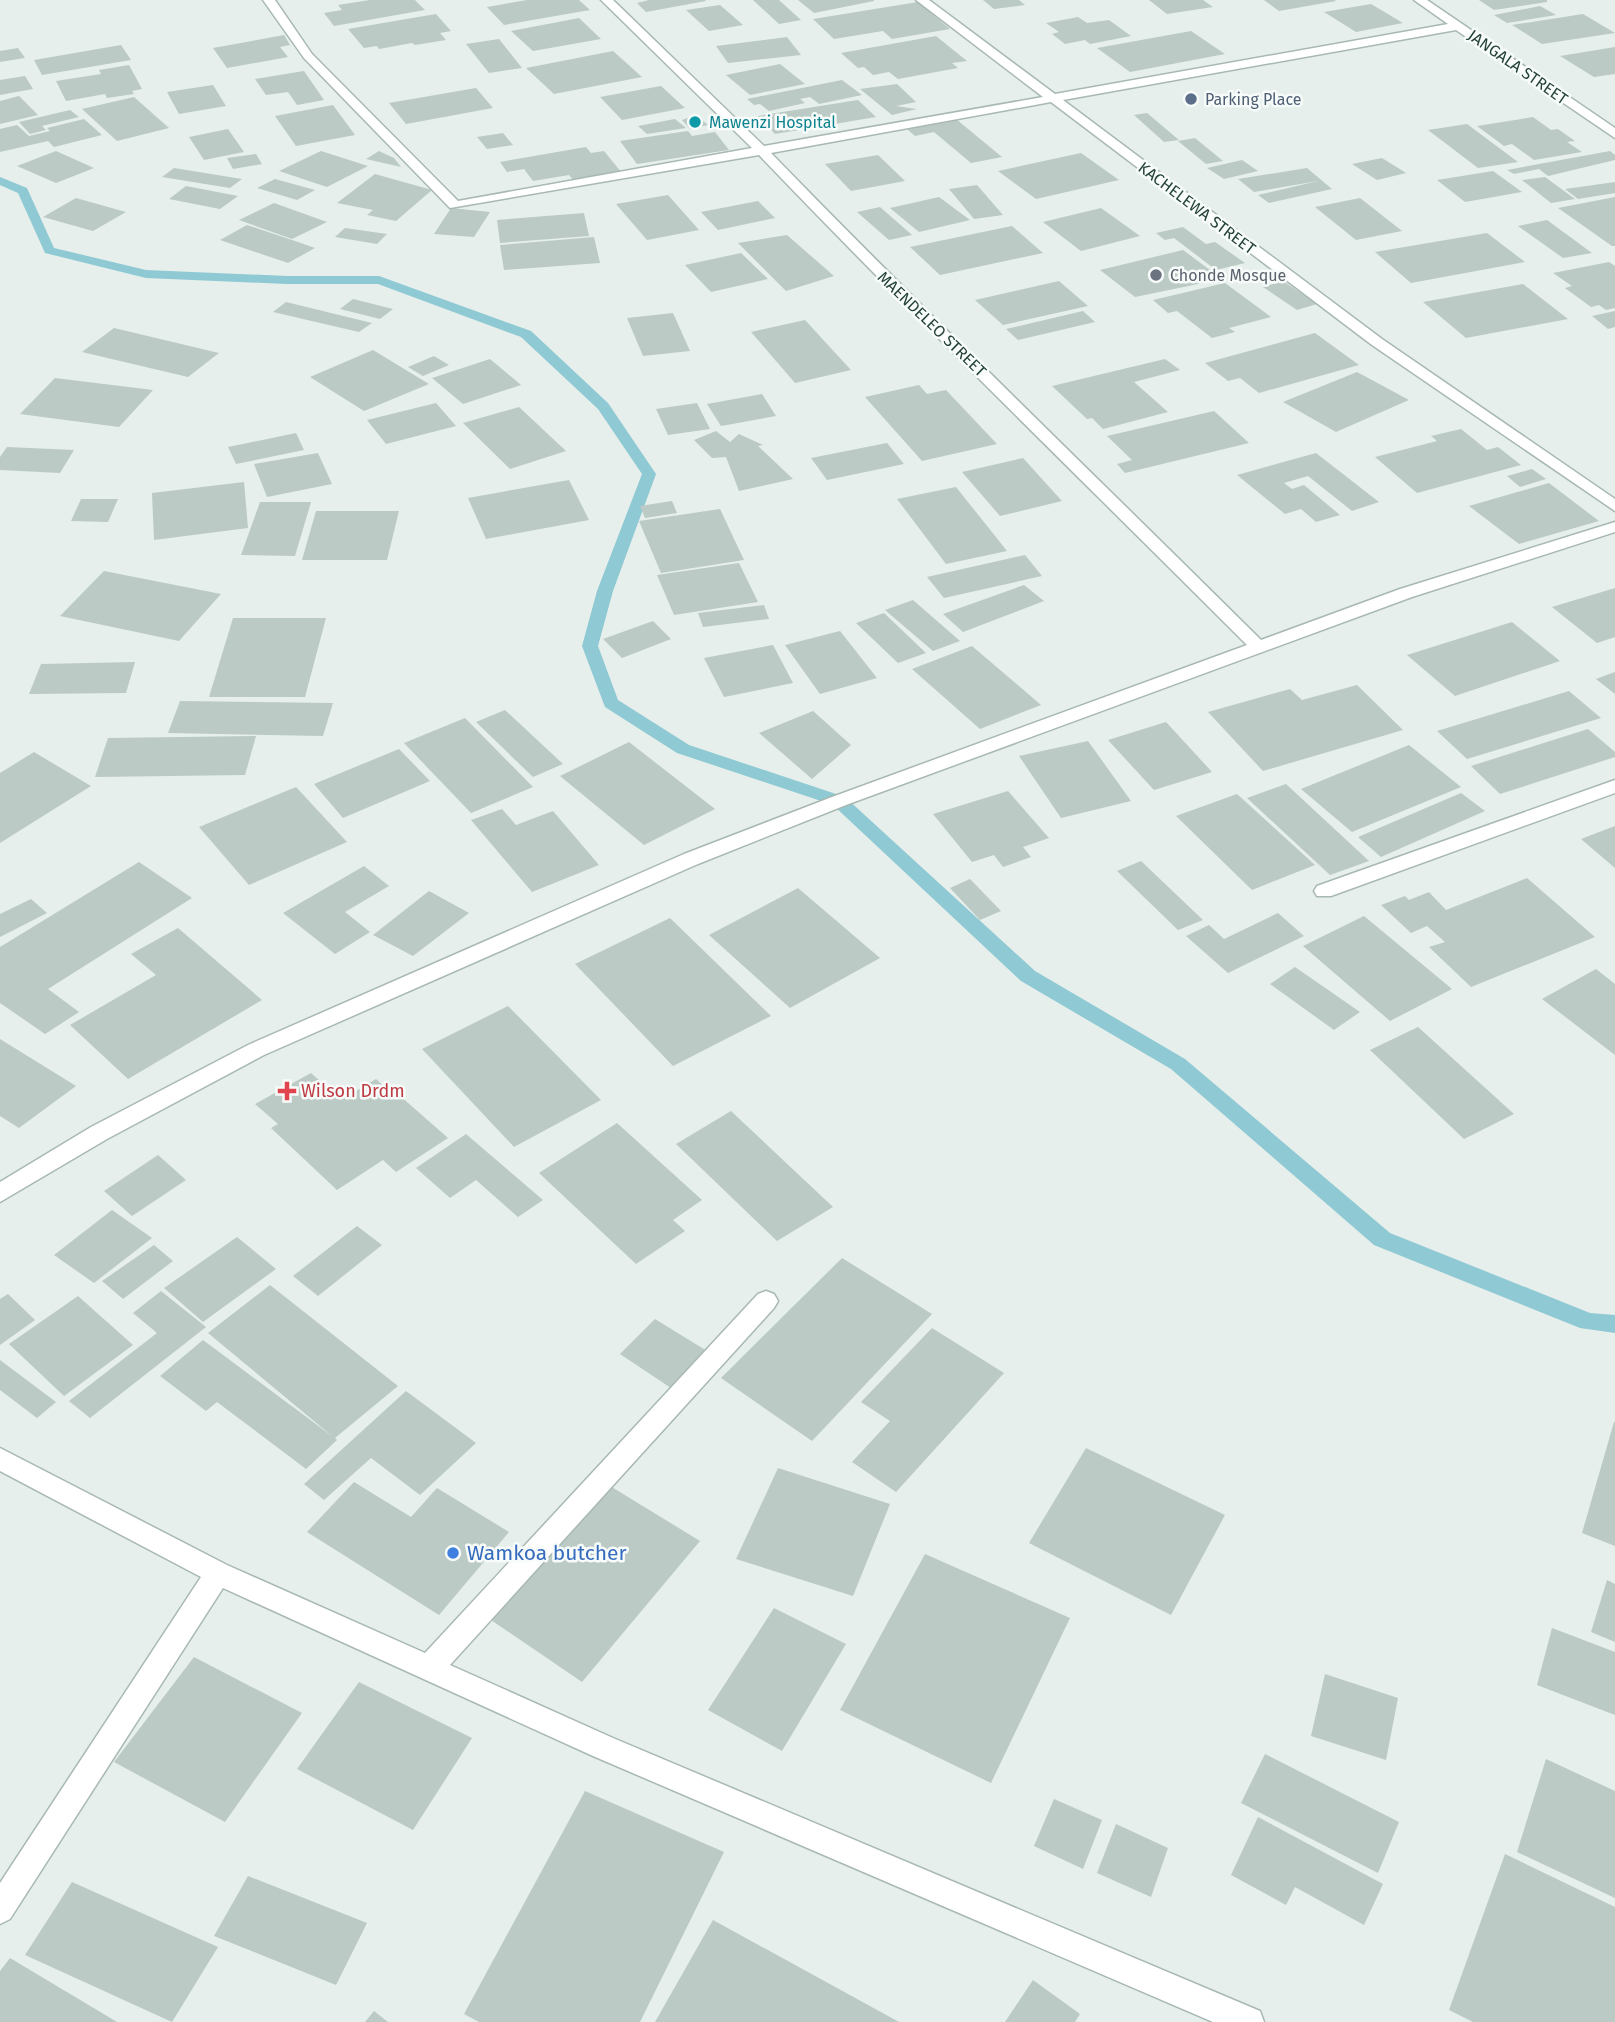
<svg xmlns="http://www.w3.org/2000/svg" width="1615" height="2022" viewBox="0 0 1615 2022" font-family="'Fira Sans',sans-serif">
<style>
.lines{fill:none;stroke-linecap:round;stroke-linejoin:round}
.stream{fill:#8ec9d4;fill-rule:evenodd}
.building{fill:#bbcac4}
.minor-casing{stroke:#a8b8b2;stroke-width:3}
.minor{fill:#fff;fill-rule:evenodd}
.service-dot{fill:#5c6f8a;stroke:#f7fbf9;stroke-width:2.5}
.culture-dot{fill:#0f9aa8;stroke:#f7fbf9;stroke-width:2.5}
.worship-dot{fill:#6b7280;stroke:#f7fbf9;stroke-width:2.5}
.health-dot{fill:#e0444e;stroke:#f7fbf9;stroke-width:2.5}
.shop-dot{fill:#3f7fe0;stroke:#f7fbf9;stroke-width:2.5}
.labels{text-anchor:middle;dominant-baseline:central;stroke-width:5;stroke-linejoin:round;paint-order:stroke}
.far-street-label{font-size:16px;fill:#24423a;stroke:#f7fbf9}
.far-service-label{font-size:16px;fill:#4e5e75;stroke:#f7fbf9;text-anchor:start}
.far-culture-label{font-size:16px;fill:#0d838f;stroke:#f7fbf9;text-anchor:start}
.far-worship-label{font-size:16px;fill:#5b616d;stroke:#f7fbf9;text-anchor:start}
.health-label{font-size:18px;fill:#be3a42;stroke:#f7fbf9;text-anchor:start}
.near-shop-label{font-size:21px;fill:#366cbe;stroke:#f7fbf9;text-anchor:start}
</style>
<rect width="100%" height="100%" fill="#e6efeb"/>
<g class="lines">
<polygon class="stream" points="0,177 27,188 54,248 146,270 287,276 379,276 531,331 608,403 656,474 613,591 598,646 618,700 689,745 845,797 1035,971 1185,1059 1390,1233 1590,1313 1615,1315 1615,1333 1580,1328 1374,1245 1171,1069 1021,981 833,805 677,753 605,707 582,646 597,591 642,474 598,409 521,337 378,284 287,284 146,278 45,253 18,193 0,185"/>
</g>
<g class="building">
<polygon points="370,0 415,0 425,10 334,26 324,13 342,10 338,5"/>
<polygon points="527,0 579,0 590,10 504,25 487,7"/>
<polygon points="649,0 705,0 706,1 646,12 637,3"/>
<polygon points="753,0 779,0 801,20 779,24"/>
<polygon points="798,0 874,0 874,1 814,13"/>
<polygon points="983,0 1019,0 1025,5 994,9"/>
<polygon points="1149,0 1203,0 1213,7 1167,14"/>
<polygon points="1264,0 1335,0 1336,1 1279,11"/>
<polygon points="1479,0 1547,0 1547,2 1494,10"/>
<polygon points="918,2 950,29 892,39 883,31 834,39 813,19"/>
<polygon points="1371,4 1403,23 1356,32 1324,12"/>
<polygon points="720,5 743,25 709,31 686,10"/>
<polygon points="1540,6 1556,15 1507,23 1494,15"/>
<polygon points="436,14 451,31 440,33 446,40 415,45 412,43 379,49 377,46 364,48 348,29"/>
<polygon points="1583,14 1615,33 1542,44 1512,25"/>
<polygon points="1078,17 1087,23 1109,20 1131,36 1090,44 1085,40 1065,44 1052,34 1059,32 1046,23"/>
<polygon points="579,18 601,39 533,51 511,31"/>
<polygon points="1191,31 1225,54 1130,72 1097,48"/>
<polygon points="284,35 290,45 280,47 288,57 227,68 213,48"/>
<polygon points="936,36 967,61 952,63 958,68 898,79 889,72 873,75 864,67 858,68 841,53"/>
<polygon points="787,37 801,55 728,63 716,46"/>
<polygon points="499,39 522,68 489,73 466,44"/>
<polygon points="121,45 131,60 42,75 34,60"/>
<polygon points="1615,47 1615,74 1594,77 1560,56"/>
<polygon points="18,48 25,58 0,62 0,51"/>
<polygon points="613,51 642,77 554,94 526,68"/>
<polygon points="780,64 805,84 750,95 726,75"/>
<polygon points="129,65 142,89 132,91 134,94 107,98 105,94 66,101 56,81 101,74 99,70"/>
<polygon points="304,71 324,100 297,105 288,92 266,95 255,79"/>
<polygon points="25,76 33,89 0,95 0,80"/>
<polygon points="842,80 862,95 819,104 810,97 800,99 805,103 769,111 760,104 754,105 747,99"/>
<polygon points="897,84 916,102 896,106 917,109 892,115 860,89"/>
<polygon points="213,85 226,106 179,114 167,92"/>
<polygon points="661,86 685,108 622,120 600,97"/>
<polygon points="476,88 493,108 406,124 389,103"/>
<polygon points="19,96 38,115 0,124 0,101"/>
<polygon points="134,97 169,128 117,141 82,109"/>
<polygon points="858,100 876,117 775,134 758,116"/>
<polygon points="333,105 355,135 296,146 275,116"/>
<polygon points="70,110 79,117 42,126 46,130 30,134 19,122"/>
<polygon points="1147,113 1179,140 1164,142 1134,115"/>
<polygon points="696,115 708,125 690,129 682,120"/>
<polygon points="1533,117 1551,130 1558,129 1575,141 1567,142 1582,152 1534,160 1512,144 1504,146 1477,126"/>
<polygon points="84,119 102,135 54,147 48,141 0,152 0,129 17,125 29,136 50,131 47,128"/>
<polygon points="675,119 686,128 647,134 638,126"/>
<polygon points="956,119 1002,157 971,163 934,132 915,136 907,129"/>
<polygon points="1467,124 1518,162 1478,168 1428,130"/>
<polygon points="228,129 244,152 204,160 189,137"/>
<polygon points="688,131 692,136 715,132 729,150 637,164 620,141"/>
<polygon points="503,133 513,145 487,149 477,137"/>
<polygon points="1195,138 1223,161 1206,164 1178,141"/>
<polygon points="586,147 591,153 604,151 622,173 574,181 569,175 533,181 524,169 507,172 500,162"/>
<polygon points="56,151 94,168 56,183 17,166"/>
<polygon points="321,151 368,166 327,187 279,171"/>
<polygon points="379,151 394,158 401,167 366,159"/>
<polygon points="1610,151 1615,155 1615,160 1548,176 1539,169 1514,174 1507,170"/>
<polygon points="1081,153 1119,180 1036,199 998,171"/>
<polygon points="256,154 262,164 233,169 227,158"/>
<polygon points="878,155 905,181 851,191 825,164"/>
<polygon points="1382,158 1406,173 1377,180 1352,164"/>
<polygon points="1242,160 1258,171 1224,179 1207,168"/>
<polygon points="174,168 242,179 230,188 162,177"/>
<polygon points="1307,168 1332,189 1269,203 1258,195 1318,181 1254,192 1238,179"/>
<polygon points="1493,171 1522,192 1465,202 1437,180"/>
<polygon points="375,174 432,190 396,221 367,215 373,210 337,203"/>
<polygon points="1545,177 1575,199 1551,203 1522,180"/>
<polygon points="275,179 315,190 297,200 257,188"/>
<polygon points="1615,182 1615,193 1578,199 1565,189"/>
<polygon points="977,185 1003,215 974,219 949,189"/>
<polygon points="186,186 238,196 220,209 169,199"/>
<polygon points="668,195 699,230 647,240 616,204"/>
<polygon points="939,197 970,220 919,232 890,208"/>
<polygon points="1615,197 1615,246 1612,246 1558,208"/>
<polygon points="76,198 126,212 93,231 43,217"/>
<polygon points="1360,198 1402,231 1356,240 1315,207"/>
<polygon points="758,201 775,218 718,230 701,212"/>
<polygon points="274,203 327,222 292,239 239,220"/>
<polygon points="880,207 912,235 889,240 857,212"/>
<polygon points="451,208 490,212 474,237 434,234"/>
<polygon points="1101,208 1140,236 1081,251 1043,222"/>
<polygon points="584,213 589,236 500,243 497,220"/>
<polygon points="1547,220 1592,253 1563,258 1518,226"/>
<polygon points="247,225 298,242 315,248 288,263 220,240"/>
<polygon points="1012,226 1043,253 940,275 910,247"/>
<polygon points="1183,227 1206,244 1215,242 1245,263 1216,270 1174,238 1165,240 1156,233"/>
<polygon points="345,228 387,234 377,244 335,237"/>
<polygon points="1487,233 1525,262 1411,283 1375,252"/>
<polygon points="787,235 834,276 786,291 738,243"/>
<polygon points="594,237 600,263 504,270 500,245"/>
<polygon points="1183,250 1218,276 1199,280 1203,283 1135,297 1100,270"/>
<polygon points="741,253 768,279 711,292 685,265"/>
<polygon points="1609,262 1615,266 1615,308 1606,310 1599,305 1591,307 1565,288 1572,286 1553,273"/>
<polygon points="1059,281 1088,306 1003,325 975,300"/>
<polygon points="1283,281 1317,304 1297,310 1263,287"/>
<polygon points="1225,283 1271,317 1229,328 1235,332 1212,338 1177,311 1168,313 1153,300"/>
<polygon points="1523,284 1568,319 1466,338 1423,302"/>
<polygon points="353,299 393,309 380,319 340,309"/>
<polygon points="286,302 372,323 359,332 273,312"/>
<polygon points="1083,311 1095,322 1018,340 1006,329"/>
<polygon points="1615,311 1615,327 1608,329 1592,316"/>
<polygon points="673,313 690,351 643,356 627,318"/>
<polygon points="805,320 851,370 795,383 751,332"/>
<polygon points="114,328 219,353 188,377 82,352"/>
<polygon points="1315,333 1359,365 1259,393 1240,378 1228,381 1205,363"/>
<polygon points="373,350 429,384 364,411 310,377"/>
<polygon points="434,356 449,365 423,376 408,367"/>
<polygon points="490,359 521,385 463,404 432,378"/>
<polygon points="1165,359 1180,370 1134,382 1168,412 1103,429 1092,418 1087,419 1052,386"/>
<polygon points="1357,372 1409,400 1336,432 1283,402"/>
<polygon points="55,378 153,390 119,427 20,414"/>
<polygon points="919,385 927,394 946,390 997,444 922,461 865,397"/>
<polygon points="762,394 776,416 721,426 707,404"/>
<polygon points="436,403 456,426 386,444 367,420"/>
<polygon points="697,403 710,429 668,435 656,409"/>
<polygon points="519,407 566,451 510,469 463,423"/>
<polygon points="1214,411 1249,443 1125,473 1117,464 1132,460 1107,436"/>
<polygon points="1461,429 1487,450 1498,447 1521,465 1417,493 1375,457 1437,441 1431,436"/>
<polygon points="716,431 730,442 739,434 763,445 758,446 793,479 739,491 726,457 712,458 694,440"/>
<polygon points="296,433 304,450 236,464 228,447"/>
<polygon points="887,443 904,464 827,480 811,458"/>
<polygon points="7,447 74,450 60,473 0,470 0,457"/>
<polygon points="318,453 332,484 267,497 254,464"/>
<polygon points="1316,453 1379,502 1352,511 1308,476 1284,483 1292,489 1304,485 1340,515 1316,522 1301,509 1285,514 1237,475"/>
<polygon points="1023,458 1062,501 1000,516 962,472"/>
<polygon points="1532,469 1546,479 1520,487 1507,476"/>
<polygon points="569,480 589,520 486,539 468,498"/>
<polygon points="244,482 248,528 154,540 152,493"/>
<polygon points="1549,483 1599,521 1519,544 1469,506"/>
<polygon points="956,487 1007,551 946,564 897,499"/>
<polygon points="81,499 118,499 108,522 71,521"/>
<polygon points="672,501 677,513 645,518 640,506"/>
<polygon points="260,502 311,502 295,556 241,555"/>
<polygon points="720,509 744,560 661,573 639,521"/>
<polygon points="316,511 399,511 387,560 302,560"/>
<polygon points="1025,555 1042,576 944,598 927,577"/>
<polygon points="739,563 758,602 674,615 657,575"/>
<polygon points="104,571 221,594 179,641 60,616"/>
<polygon points="1024,585 1044,601 963,632 943,614"/>
<polygon points="1615,588 1615,637 1597,643 1552,607"/>
<polygon points="913,600 960,641 933,651 885,610"/>
<polygon points="764,605 769,619 703,627 698,613"/>
<polygon points="884,613 926,653 898,663 856,623"/>
<polygon points="233,618 326,618 305,697 209,697"/>
<polygon points="653,621 671,639 622,658 603,639"/>
<polygon points="1512,622 1560,661 1455,696 1407,655"/>
<polygon points="840,631 877,678 820,694 785,645"/>
<polygon points="773,645 793,683 724,697 704,658"/>
<polygon points="972,646 1041,705 980,729 912,669"/>
<polygon points="135,662 126,693 29,694 41,664"/>
<polygon points="1615,672 1615,694 1596,679"/>
<polygon points="1357,685 1403,730 1263,771 1208,712 1290,689 1302,700"/>
<polygon points="1569,691 1601,718 1467,759 1437,731"/>
<polygon points="180,701 333,703 323,736 168,733"/>
<polygon points="505,710 563,764 533,777 476,722"/>
<polygon points="813,711 851,745 812,779 759,733"/>
<polygon points="465,718 533,787 471,813 404,743"/>
<polygon points="1166,722 1212,772 1154,790 1108,740"/>
<polygon points="1588,729 1615,752 1615,757 1500,794 1471,766"/>
<polygon points="256,736 245,775 95,777 108,738"/>
<polygon points="1088,741 1131,801 1061,818 1019,756"/>
<polygon points="629,742 715,809 644,845 560,776"/>
<polygon points="1409,745 1461,787 1352,832 1301,789"/>
<polygon points="399,749 430,781 343,818 314,784"/>
<polygon points="34,752 91,786 0,843 0,773"/>
<polygon points="1286,784 1369,861 1330,875 1247,798"/>
<polygon points="296,787 347,842 249,885 199,827"/>
<polygon points="1008,791 1049,838 1023,847 1031,857 1003,867 994,855 972,862 933,814"/>
<polygon points="1461,793 1485,811 1381,857 1358,837"/>
<polygon points="1237,794 1315,865 1252,890 1176,816"/>
<polygon points="502,809 516,825 553,811 599,865 532,892 471,820"/>
<polygon points="1615,826 1615,868 1581,839"/>
<polygon points="1141,861 1203,920 1178,930 1117,871"/>
<polygon points="139,862 192,898 48,989 79,1012 45,1034 0,1003 0,947"/>
<polygon points="364,866 389,886 345,912 370,932 335,954 283,913"/>
<polygon points="1527,878 1595,937 1471,987 1429,947 1445,942 1427,926 1411,933 1381,905 1405,896 1409,900 1429,892 1446,910"/>
<polygon points="970,879 1001,911 980,920 950,888"/>
<polygon points="798,888 880,958 790,1008 709,935"/>
<polygon points="429,891 469,913 413,956 373,935"/>
<polygon points="31,899 47,913 0,937 0,914"/>
<polygon points="1278,913 1304,936 1228,973 1186,936 1209,925 1224,939"/>
<polygon points="1364,916 1452,989 1390,1021 1303,946"/>
<polygon points="670,918 771,1016 673,1066 575,964"/>
<polygon points="178,928 262,1000 128,1079 70,1025 156,975 131,954"/>
<polygon points="1295,967 1360,1012 1334,1030 1270,984"/>
<polygon points="1596,969 1615,984 1615,1055 1542,999"/>
<polygon points="508,1006 601,1100 514,1147 422,1049"/>
<polygon points="1418,1027 1514,1114 1464,1139 1370,1050"/>
<polygon points="0,1039 76,1086 19,1128 0,1116"/>
<polygon points="311,1073 341,1100 376,1079 395,1097 399,1095 448,1138 396,1172 383,1160 337,1190 271,1128 278,1124 255,1104"/>
<polygon points="731,1111 833,1207 777,1241 676,1144"/>
<polygon points="617,1123 702,1200 673,1220 685,1231 636,1264 539,1173"/>
<polygon points="466,1134 543,1200 518,1217 476,1180 450,1198 416,1168"/>
<polygon points="158,1155 186,1180 132,1216 104,1191"/>
<polygon points="112,1210 152,1238 94,1283 54,1255"/>
<polygon points="357,1226 382,1245 318,1296 293,1276"/>
<polygon points="237,1237 276,1269 203,1322 164,1288"/>
<polygon points="154,1245 173,1261 123,1299 102,1281"/>
<polygon points="842,1258 932,1314 812,1441 721,1378"/>
<polygon points="270,1285 398,1386 335,1438 337,1440 306,1469 217,1402 206,1411 160,1376 203,1340 332,1436 208,1333"/>
<polygon points="161,1291 206,1327 90,1418 69,1401 157,1333 133,1313"/>
<polygon points="8,1294 35,1320 0,1345 0,1299"/>
<polygon points="78,1296 133,1345 64,1396 9,1344"/>
<polygon points="655,1319 707,1351 671,1388 620,1354"/>
<polygon points="932,1328 1004,1373 896,1492 852,1462 890,1421 861,1402"/>
<polygon points="0,1360 56,1402 37,1418 0,1390"/>
<polygon points="406,1391 476,1443 420,1495 371,1458 324,1500 304,1484"/>
<polygon points="1614,1422 1615,1422 1615,1546 1582,1533"/>
<polygon points="1086,1448 1225,1515 1171,1615 1029,1543"/>
<polygon points="778,1468 890,1504 853,1596 736,1559"/>
<polygon points="354,1482 411,1517 437,1488 509,1532 439,1615 307,1532"/>
<polygon points="610,1486 700,1541 582,1682 491,1620"/>
<polygon points="925,1554 1070,1618 991,1783 840,1710"/>
<polygon points="1607,1580 1615,1584 1615,1642 1591,1632"/>
<polygon points="774,1608 846,1644 782,1751 708,1710"/>
<polygon points="1552,1628 1615,1652 1615,1715 1537,1685"/>
<polygon points="194,1657 302,1713 225,1822 114,1762"/>
<polygon points="1325,1674 1398,1698 1386,1760 1311,1736"/>
<polygon points="359,1682 472,1738 413,1830 297,1769"/>
<polygon points="1265,1754 1399,1822 1378,1873 1241,1803"/>
<polygon points="1546,1759 1615,1791 1615,1898 1517,1852"/>
<polygon points="585,1791 724,1852 640,2022 479,2022 464,2014"/>
<polygon points="1054,1799 1102,1820 1083,1869 1034,1846"/>
<polygon points="1258,1817 1383,1884 1364,1925 1295,1887 1286,1905 1231,1875"/>
<polygon points="1116,1824 1168,1848 1151,1897 1097,1873"/>
<polygon points="1505,1854 1615,1907 1615,2022 1473,2022 1449,2010"/>
<polygon points="248,1876 367,1923 336,1985 214,1936"/>
<polygon points="72,1882 218,1947 172,2022 25,1955"/>
<polygon points="713,1920 899,2022 655,2022"/>
<polygon points="10,1958 117,2022 0,2022 0,1971"/>
<polygon points="1033,1980 1080,2014 1075,2022 1005,2022"/>
<polygon points="374,2011 388,2022 365,2022"/>
</g>
<g class="lines">
<defs>
<g id="minor">
<path d="M263 0H275L312 54 458 201 752 148 601 0H613L764 146 1043 97 916 0H929L1055 94 1448 24 1414 0H1427L1615 128V138L1456 30 1063 100 1382 339 1615 499V511L1372 345 1051 102 771 153C931 318 1098 478 1261 640L1400 589 1615 522V532L1412 597 846 805 698 864 264 1055 107 1139 0 1202V1182L91 1127 248 1045 684 854 832 797 1247 645C1084 482 918 321 759 155L450 208 304 58Z"/>
<polygon points="1615,780 1615,793 1331,896 1317,896 1314,891 1317,886"/>
<polygon points="766,1291 774,1294 778,1301 774,1308 450,1665 613,1738 1260,2011 1264,2022 1213,2022 593,1756 223,1588 10,1919 0,1924 0,1883 201,1577 0,1471 0,1448 227,1565 425,1653 758,1294"/>
</g>
</defs>
<use href="#minor" class="minor-casing"/>
<use href="#minor" class="minor"/>
</g>
<circle class="service-dot" cx="1191" cy="99" r="7"/>
<circle class="culture-dot" cx="695" cy="122" r="7"/>
<circle class="worship-dot" cx="1156" cy="275" r="7"/>
<path class="health-dot" d="M283.5 1080.5h7v7h7v7h-7v7h-7v-7h-7v-7h7z"/>
<circle class="shop-dot" cx="453" cy="1553" r="7"/>
<g class="labels">
<g class="far-street-label">
<text transform="translate(1518 67) rotate(35)">JANGALA STREET</text>
<text transform="translate(1197 208) rotate(37)">KACHELEWA STREET</text>
<text transform="translate(932 324) rotate(44)">MAENDELEO STREET</text>
</g>
<g class="far-service-label">
<text x="1205" y="99">Parking Place</text>
</g>
<g class="far-culture-label">
<text x="709" y="122">Mawenzi Hospital</text>
</g>
<g class="far-worship-label">
<text x="1170" y="275">Chonde Mosque</text>
</g>
<g class="health-label">
<text x="301" y="1091">Wilson Drdm</text>
</g>
<g class="near-shop-label">
<text x="467" y="1553">Wamkoa butcher</text>
</g>
</g>
</svg>
